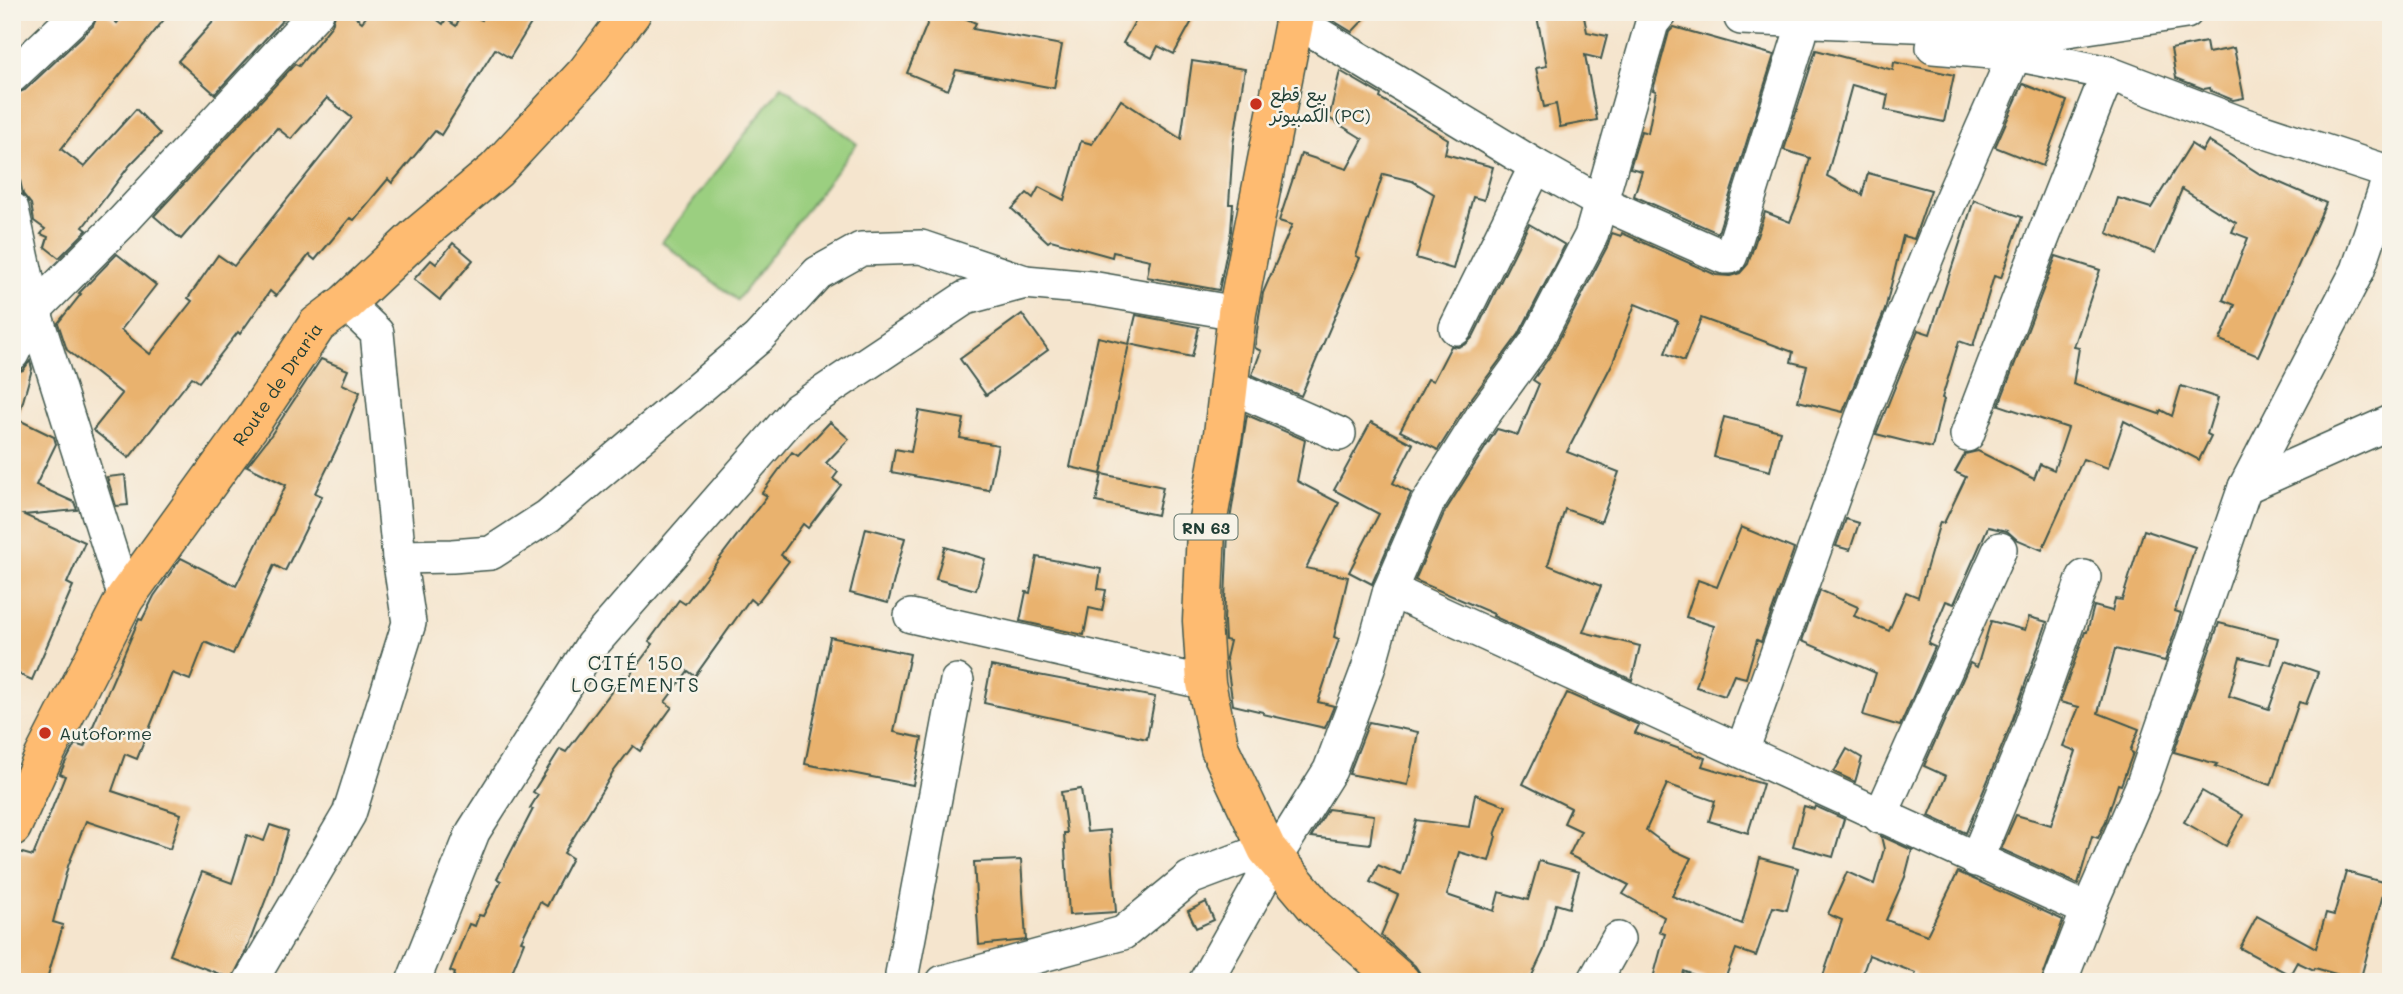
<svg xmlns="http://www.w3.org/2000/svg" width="2403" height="994" viewBox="0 0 2403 994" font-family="Mali,'Playpen Sans Arabic',sans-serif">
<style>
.green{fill:#9bcf80;stroke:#5d865a;stroke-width:2}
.building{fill:#e9b26e}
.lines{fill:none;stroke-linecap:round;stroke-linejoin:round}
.minor-casing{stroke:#3f564b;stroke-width:36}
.major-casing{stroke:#3f564b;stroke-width:41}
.minor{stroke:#fff;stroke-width:33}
.major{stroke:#febb71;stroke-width:38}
.poi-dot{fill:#c8321e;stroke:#f7f3e8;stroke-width:2.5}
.labels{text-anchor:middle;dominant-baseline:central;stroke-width:5;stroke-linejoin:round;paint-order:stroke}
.shield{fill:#f7f3e8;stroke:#60746a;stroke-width:2}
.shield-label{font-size:16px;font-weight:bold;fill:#1f3d34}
.poi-label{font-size:18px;fill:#1f3d34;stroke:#f7f3e8;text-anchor:start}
.street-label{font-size:18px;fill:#1f3d34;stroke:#f7f3e8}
.neighbourhood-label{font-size:19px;letter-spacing:2px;fill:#1f3d34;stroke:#f7f3e8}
</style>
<rect width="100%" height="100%" fill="#f7f3e8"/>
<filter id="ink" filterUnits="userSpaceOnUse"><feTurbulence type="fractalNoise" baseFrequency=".0143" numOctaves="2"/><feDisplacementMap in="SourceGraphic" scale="14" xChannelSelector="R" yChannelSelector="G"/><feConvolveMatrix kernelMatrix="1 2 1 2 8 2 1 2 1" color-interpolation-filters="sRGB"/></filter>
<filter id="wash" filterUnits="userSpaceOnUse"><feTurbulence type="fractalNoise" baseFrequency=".00686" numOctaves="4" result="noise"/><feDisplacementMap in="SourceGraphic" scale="28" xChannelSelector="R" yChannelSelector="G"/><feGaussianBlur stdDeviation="1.57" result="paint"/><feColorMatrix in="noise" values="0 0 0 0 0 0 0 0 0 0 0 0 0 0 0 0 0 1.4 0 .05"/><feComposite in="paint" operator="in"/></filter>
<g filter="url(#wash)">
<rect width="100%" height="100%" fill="#f5e5ce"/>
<polygon class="green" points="782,86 857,144 737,300 662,242"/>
<g id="blocks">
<g class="building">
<polygon points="99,12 104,12 117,23 126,12 170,12 61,149 84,167 136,109 160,134 130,165 83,227 87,230 59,258 45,247 48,237 41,234 45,229 34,221 31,204 23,194 12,144 12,95 25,90 93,26"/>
<polygon points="222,12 290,12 215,94 178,61"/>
<polygon points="336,12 349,12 362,22 370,12 427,12 443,24 446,19 456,26 462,12 482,20 486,12 538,12 510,58 495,49 441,135 435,131 392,183 388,179 354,220 350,218 315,260 309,255 276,296 270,291 240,334 238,332 199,382 192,377 129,458 93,430 122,394 67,350 58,323 81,294 79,293 117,254 156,285 121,330 150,354 192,301 188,298 218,255 234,266 352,118 327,98 291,139 277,128 181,239 154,216 295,64 299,66 332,25"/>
<polygon points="932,12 951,12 976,23 973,29 1062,45 1054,88 956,70 948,90 907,73"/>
<polygon points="1140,12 1197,12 1174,54 1158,46 1152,58 1123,43"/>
<polygon points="1319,12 1371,12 1352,32"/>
<polygon points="1536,12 1583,12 1587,32 1607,36 1601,59 1585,55 1597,120 1560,127 1556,104 1544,107 1536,68 1547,66"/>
<polygon points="1674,27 1774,55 1718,233 1634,196 1642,171 1630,168 1641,131 1648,133 1656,91 1653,90 1669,32"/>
<polygon points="2206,42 2208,53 2234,48 2244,98 2233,100 2211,91 2210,88 2204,89 2176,78 2171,49"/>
<polygon points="1816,50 1893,70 1894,62 1954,75 1944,122 1885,110 1888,95 1852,85 1827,176 1862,195 1868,173 1931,190 1914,239 1903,236 1885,310 1843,412 1798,401 1807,366 1791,362 1793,352 1701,318 1684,361 1665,353 1678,321 1635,304 1613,362 1567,452 1619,472 1601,522 1565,509 1548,565 1601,586 1583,632 1640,646 1632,680 1493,616 1494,614 1415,580 1444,513 1497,429 1518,435 1539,384 1533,380 1552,353 1608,245 1612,233 1621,236 1622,233 1716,275 1730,276 1740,273 1748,264 1765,212 1790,222 1799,200 1810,158 1784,150"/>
<polygon points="1192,61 1245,69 1233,145 1229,204 1233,204 1231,231 1219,290 1147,277 1150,260 1113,252 1112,257 1051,240 1048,242 1012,209 1027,193 1033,198 1039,187 1064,200 1081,141 1092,144 1121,100 1181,139"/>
<polygon points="1340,71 1381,95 1380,98 1448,139 1445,154 1493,167 1484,200 1473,197 1453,269 1416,258 1434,194 1412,181 1383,174 1356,256 1360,258 1301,396 1252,375 1261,351 1255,348 1259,316 1263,293 1292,225 1279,221 1301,154 1347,169 1363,139 1329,118"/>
<polygon points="2023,84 2067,101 2043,166 1995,147"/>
<polygon points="2208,141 2260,174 2326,203 2258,356 2220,340 2235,305 2223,300 2248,238 2232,232 2236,223 2182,189 2155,253 2107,233 2118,198 2151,208 2191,144 2202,151"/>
<polygon points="1974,200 2022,217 2001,278 1994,276 1973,346 1959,341 1942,398 1944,399 1932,448 1876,434 1918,330 1930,334"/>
<polygon points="1529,224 1565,245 1519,334 1465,407 1438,450 1400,431 1428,379 1433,381 1451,346 1458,347 1466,344 1473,337"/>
<polygon points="453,243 473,260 440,300 414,279 431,260 436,264"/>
<polygon points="2056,256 2100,270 2074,347 2079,348 2073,384 2159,414 2161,410 2172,416 2181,386 2218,398 2207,434 2211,436 2199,460 2124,421 2108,468 2083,459 2042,550 2016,539 2007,531 1988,527 1954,604 1946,601 1928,644 1935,647 1900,726 1863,715 1876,673 1802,641 1820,590 1858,607 1854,616 1889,631 1906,592 1918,597 1940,522 1944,523 1966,477 1955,472 1965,454 1978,451 2034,479 2040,464 2054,470 2068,428 1999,405"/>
<polygon points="1022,314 1048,350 986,395 960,359"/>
<polygon points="1136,315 1199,327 1192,357 1129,344"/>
<polygon points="1098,337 1129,344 1101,474 1070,467"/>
<polygon points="321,359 348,370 342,384 360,392 340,442 315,493 322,496 285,571 274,565 233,654 205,642 190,680 172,673 137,759 125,754 112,791 181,814 170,849 86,821 68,866 53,922 63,925 46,982 21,982 12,979 12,850 33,856 65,776 60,774 64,765 75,744 84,747 139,619 142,620 154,596 181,558 236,586 286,485 247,466 271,435"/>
<polygon points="30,361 32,369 18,419 15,418 54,437 56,444 36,485 74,502 77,510 24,515 85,542 67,583 73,586 32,680 12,671 12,373 23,370"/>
<polygon points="919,411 964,419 960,438 998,445 989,490 891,472 895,449 911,452"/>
<polygon points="1247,415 1305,440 1297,481 1339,503 1306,568 1348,577 1334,637 1339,639 1318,702 1334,706 1325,728 1263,714 1263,712 1233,705 1226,658 1230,641 1225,640 1224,621 1228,532"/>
<polygon points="1724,417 1780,431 1770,471 1714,457"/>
<polygon points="830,422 849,439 826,463 838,472 833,479 841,485 808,528 803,524 781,555 789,561 756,604 750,599 695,676 688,671 665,702 672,707 640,751 633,746 614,771 564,853 572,858 547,906 540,902 521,941 524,942 508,982 452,982 455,973 450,971 469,924 475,926 479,915 483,916 501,881 497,879 533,809 530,808 538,795 533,792 560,749 566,752 624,675 628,677 653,644 649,641 679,600 685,604 767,496 762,493 792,452 798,456"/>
<polygon points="1371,422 1413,444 1393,483 1411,493 1372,584 1349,572 1379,514 1334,490"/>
<polygon points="1102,474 1163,487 1157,515 1096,502"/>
<polygon points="125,475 128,505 116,506 107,477"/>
<polygon points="1846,519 1859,523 1850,550 1836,546"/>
<polygon points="1741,527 1794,549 1761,642 1757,640 1746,678 1734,675 1725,696 1696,687 1714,626 1686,617 1698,580 1717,587"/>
<polygon points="866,528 905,538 888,603 850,593"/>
<polygon points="2144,530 2195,547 2175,611 2181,613 2165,661 2115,649 2098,713 2139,729 2130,751 2133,753 2121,785 2118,784 2106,821 2098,838 2092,836 2078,884 2001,849 2016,815 2051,825 2076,751 2063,746 2079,707 2060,702 2085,632 2087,632 2094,606 2112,611 2115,599 2122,600"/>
<polygon points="945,547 985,559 976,590 936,579"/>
<polygon points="1037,557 1101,569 1098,589 1106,590 1102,611 1089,608 1084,635 1020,621 1026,592 1030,593"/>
<polygon points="2029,617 2047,622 2010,727 1966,833 1929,816 1946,776 1924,766 1970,663 1977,667 1991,621 2025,630"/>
<polygon points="2219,623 2278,638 2271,665 2240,657 2229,696 2269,709 2286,661 2318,672 2306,704 2299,702 2271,785 2215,766 2217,764 2174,752"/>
<polygon points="830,637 910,654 894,732 922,738 913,785 805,764"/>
<polygon points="991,666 1155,697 1147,739 984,703"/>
<polygon points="1567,693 1639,725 1635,733 1705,758 1702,766 1763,784 1748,833 1709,821 1715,801 1667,784 1646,830 1673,850 1691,858 1672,896 1742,924 1760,858 1798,868 1787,910 1773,907 1756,956 1736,949 1724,982 1712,982 1684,971 1681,982 1652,982 1665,934 1659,932 1664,917 1623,894 1629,885 1569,855 1581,831 1564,823 1571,808 1523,784"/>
<polygon points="1369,722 1418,732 1408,785 1349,774"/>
<polygon points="1847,749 1862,758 1855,782 1834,772"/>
<polygon points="1081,789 1087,832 1110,830 1116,912 1069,915 1064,833 1067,833 1061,792"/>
<polygon points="2202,791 2243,815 2226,846 2184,822"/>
<polygon points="1475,794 1506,806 1495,835 1496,836 1489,861 1459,852 1447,895 1494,911 1499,892 1528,900 1539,861 1579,872 1569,908 1556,904 1544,950 1529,982 1437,982 1421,975 1415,966 1381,935 1398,895 1370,882 1378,865 1401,875 1416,820 1469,827"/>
<polygon points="1804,806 1814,809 1815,806 1844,819 1833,857 1793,846"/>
<polygon points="1328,809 1374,815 1370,844 1311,837"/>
<polygon points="270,825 288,831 272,883 246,951 232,979 170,955 202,872 232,883 247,835 264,841"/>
<polygon points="1881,836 1912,850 1905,877 1886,920 1927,935 1958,872 2063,920 2041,982 1912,982 1916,973 1869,955 1860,982 1821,982 1842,920 1828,914 1847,872 1874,884 1884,849"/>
<polygon points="1021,860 1026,940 979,945 974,862"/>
<polygon points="2346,872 2386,883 2360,981 2315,968 2314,970 2297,962 2290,975 2240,948 2257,916 2316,948 2326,913 2334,915"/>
<polygon points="1206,902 1214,920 1196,928 1188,911"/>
</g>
</g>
</g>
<g filter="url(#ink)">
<use href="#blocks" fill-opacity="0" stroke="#3f564b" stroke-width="2"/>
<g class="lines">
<defs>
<g id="minor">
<polyline points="1741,18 2061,31 2186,12"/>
<polyline points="1295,20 1536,166 1602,203 1724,257 1730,257 1732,252 1800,35"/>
<polyline points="1933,47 2015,54 2108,73"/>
<polyline points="12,76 80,12"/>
<polyline points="12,209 34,310 125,598"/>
<polyline points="1456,328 1536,166"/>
<polyline points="12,354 34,310 123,221 317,12"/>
<polyline points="1230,386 1339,434"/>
<polyline points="1967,435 2028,275 2108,73 2242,124 2391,173"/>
<polyline points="2245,487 2391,422"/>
<polyline points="399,557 452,556 491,553 548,516 758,338 818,273 861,249 921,247 1025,282"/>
<polyline points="1390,590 2088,910"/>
<polyline points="911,616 1206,683"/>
<polyline points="1742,751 1866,406 1945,213 2015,54"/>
<polyline points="1880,817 2000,549"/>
<polyline points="1976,860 2028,734 2084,577"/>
<polyline points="250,982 349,814 409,623 399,557 377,333 346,303"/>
<polyline points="413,982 473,832 592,645 797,410 965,298 1025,282 1091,288 1237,313"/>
<polyline points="904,982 902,974 957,681"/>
<polyline points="943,982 1123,933 1190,878 1267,849"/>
<polyline points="1205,982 1275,858 1330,770 1368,669 1390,590 1427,504 1481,418 1535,344 1591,236 1652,23 1661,12"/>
<polyline points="1594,982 1618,939"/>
<polyline points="2060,982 2088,910 2143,784 2245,487 2358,270 2391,172"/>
</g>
<g id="major">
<polyline points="1296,12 1237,313 1223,434 1206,530 1202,621 1206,683 1220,749 1267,849 1316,907 1401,982"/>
<path id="s1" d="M12 827 44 756 125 598 250 425 317 325 346 303 416 237 496 170 586 73 632 12"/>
</g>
</defs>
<use href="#minor" class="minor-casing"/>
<use href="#major" class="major-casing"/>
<use href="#minor" class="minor"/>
<use href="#major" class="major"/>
</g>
</g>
<g class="poi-dot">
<circle cx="1256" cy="104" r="7"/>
<circle cx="45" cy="733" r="7"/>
</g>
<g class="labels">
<rect class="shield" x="1174.5" y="514.5" width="63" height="25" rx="5"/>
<g class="shield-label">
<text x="1206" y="527">RN 63</text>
</g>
<g class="poi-label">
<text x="1270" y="94">بيع قطع<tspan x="1270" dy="21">الكمبيوتر (PC)</tspan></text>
<text x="59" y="733">Autoforme</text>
</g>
<g class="street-label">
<text stroke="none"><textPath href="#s1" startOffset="518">Route de Draria</textPath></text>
</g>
<g class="neighbourhood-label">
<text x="636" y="662">CITÉ 150<tspan x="636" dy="22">LOGEMENTS</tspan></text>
</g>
</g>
<rect width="2403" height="994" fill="none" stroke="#f7f3e8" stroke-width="42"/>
</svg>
